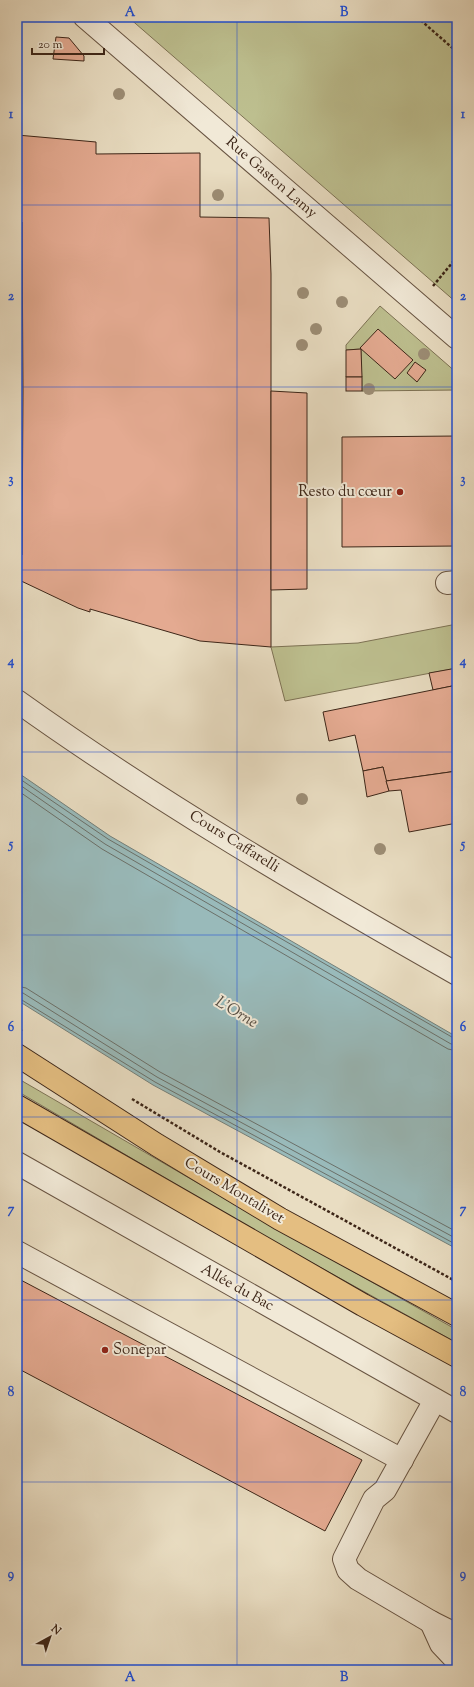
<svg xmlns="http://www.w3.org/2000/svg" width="474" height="1687" viewBox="0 0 474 1687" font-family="'Sorts Mill Goudy',serif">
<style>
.green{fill:#bdbf8f;stroke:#7d7254}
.water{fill:#99baba;stroke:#747f79}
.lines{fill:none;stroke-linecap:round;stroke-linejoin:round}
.shore{stroke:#6b7069;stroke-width:1}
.building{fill:#e4aa91;stroke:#3d2618}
.minor-casing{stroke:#685442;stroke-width:24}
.major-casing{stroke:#3d2618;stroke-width:24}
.path{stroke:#3d2618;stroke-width:2.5;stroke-dasharray:3 2;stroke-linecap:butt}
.minor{stroke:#f1e9d7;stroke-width:22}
.major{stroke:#e4be81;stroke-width:22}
.tree{fill:#9c8d75}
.grid{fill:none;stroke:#1d4ed8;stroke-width:1;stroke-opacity:0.55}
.poi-dot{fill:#8f2418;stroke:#f1e9d7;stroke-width:1.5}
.labels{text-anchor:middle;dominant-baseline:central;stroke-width:4;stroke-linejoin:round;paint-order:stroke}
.street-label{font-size:15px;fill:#3d2618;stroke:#f1e9d7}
.poi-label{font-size:15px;fill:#3d2618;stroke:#f1e9d7;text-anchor:end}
.water-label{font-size:16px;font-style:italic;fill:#544b40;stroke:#f1e9d7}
.neatline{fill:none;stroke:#1d4ed8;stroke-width:1.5}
.grid-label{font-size:13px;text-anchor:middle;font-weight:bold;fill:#1d4ed8}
</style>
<rect width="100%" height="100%" fill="#e9ddc2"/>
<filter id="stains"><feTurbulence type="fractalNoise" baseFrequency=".005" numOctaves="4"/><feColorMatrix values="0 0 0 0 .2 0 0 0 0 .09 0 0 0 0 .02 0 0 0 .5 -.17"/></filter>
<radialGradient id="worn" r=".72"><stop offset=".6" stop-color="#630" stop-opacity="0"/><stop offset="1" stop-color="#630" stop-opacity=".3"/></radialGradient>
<g class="green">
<polygon points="128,17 457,17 457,303"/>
<polygon points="380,306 457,373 457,390 362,391 361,349 346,350 346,345"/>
<polygon points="457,624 457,668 285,701 271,647 358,643"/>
<polygon points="17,1078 258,1218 457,1330 457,1343 269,1239 17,1091"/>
</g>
<polygon class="water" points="17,772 110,836 457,1037 457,1249 153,1085 17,1000"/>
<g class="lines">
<g class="shore">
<polyline points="17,777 108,839 457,1040"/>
<polyline points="17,783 105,844 451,1044 457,1045"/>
<polyline points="17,790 102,849 448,1049 457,1051"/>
<polyline points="17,986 26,988 160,1072 457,1232"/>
<polyline points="17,992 23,993 157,1077 457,1239"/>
<polyline points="17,997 155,1082 457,1245"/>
</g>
</g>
<g class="building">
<polygon points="56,37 69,38 84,56 84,61 53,59"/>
<polygon points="17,135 96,142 96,154 200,153 200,217 269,218 271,274 271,647 200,641 90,609 90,612 78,608 17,579 17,547 17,553 22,555 23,391 22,222 17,222"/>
<polygon points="378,329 413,360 395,379 360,348"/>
<polygon points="361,349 362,377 346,377 346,350"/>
<polygon points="415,362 426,370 417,382 407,373"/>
<rect x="346" y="377" width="16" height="14"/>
<polygon points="271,391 307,393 307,589 271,590"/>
<polygon points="457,436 457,546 342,547 342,437"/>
<polygon points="457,668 457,685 433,690 429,673"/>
<polygon points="457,685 457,771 386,781 383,767 363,771 355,735 329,741 323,712"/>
<polygon points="383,767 389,791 367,797 363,771"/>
<polygon points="457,771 457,823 409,832 401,790 389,791 386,781"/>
<polygon points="17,1278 362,1460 325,1531 17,1368"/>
</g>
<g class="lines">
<defs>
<g id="minor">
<polyline points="85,17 457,338"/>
<polyline points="447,583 457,582"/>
<path d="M17 701C157 801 307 889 457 974"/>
<polyline points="17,1163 457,1412"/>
<polyline points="17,1252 402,1460"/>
<polyline points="435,1400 385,1490 374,1499 344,1559 348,1570 358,1579 431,1622 457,1635"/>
<polyline points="431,1622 441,1644 457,1661"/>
</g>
<g id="major">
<polyline points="17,1055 157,1145 280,1219 457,1315"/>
<polyline points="17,1106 363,1305 457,1356"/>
</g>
</defs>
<use href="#minor" class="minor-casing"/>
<use href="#major" class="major-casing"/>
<g class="path">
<polyline points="417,17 457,52"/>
<polyline points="433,286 457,257"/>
<polyline points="17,1028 22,1031"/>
<polyline points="132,1099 220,1152 457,1282"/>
</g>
<use href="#minor" class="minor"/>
<use href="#major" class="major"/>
</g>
<g class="tree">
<circle cx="119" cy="94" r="6"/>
<circle cx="218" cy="195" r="6"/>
<circle cx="303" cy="293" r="6"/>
<circle cx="342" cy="302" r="6"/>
<circle cx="316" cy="329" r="6"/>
<circle cx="302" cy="345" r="6"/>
<circle cx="424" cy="354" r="6"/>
<circle cx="369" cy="389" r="6"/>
<circle cx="302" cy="799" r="6"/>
<circle cx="380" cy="849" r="6"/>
</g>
<path class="grid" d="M237 17V1670M17 205H457M17 387H457M17 570H457M17 752H457M17 935H457M17 1117H457M17 1300H457M17 1482H457"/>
<g class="poi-dot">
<circle cx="400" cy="492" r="4"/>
<circle cx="105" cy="1350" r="4"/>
</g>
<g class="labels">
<g class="street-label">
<text transform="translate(271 178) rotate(41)">Rue Gaston Lamy</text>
<text transform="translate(234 842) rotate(32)">Cours Caffarelli</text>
<text transform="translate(234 1191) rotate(31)">Cours Montalivet</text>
<text transform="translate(237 1288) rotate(29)">Allée du Bac</text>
</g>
<g class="poi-label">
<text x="392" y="492">Resto du cœur</text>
<text x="113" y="1350" text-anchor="start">Sonepar</text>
</g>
<g class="water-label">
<text transform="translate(236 1013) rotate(31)">L'Orne</text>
</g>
</g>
<rect width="474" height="1687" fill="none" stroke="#e9ddc2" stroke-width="44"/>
<g transform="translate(50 1637) rotate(40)" stroke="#f1e9d7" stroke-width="3" paint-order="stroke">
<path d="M0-3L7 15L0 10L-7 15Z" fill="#3d2618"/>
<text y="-6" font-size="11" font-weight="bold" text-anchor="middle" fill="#3d2618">N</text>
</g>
<path d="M32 48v6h72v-6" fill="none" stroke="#3d2618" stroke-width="2"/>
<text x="38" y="48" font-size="12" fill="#3d2618" stroke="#f1e9d7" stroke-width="3" paint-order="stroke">20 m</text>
<rect x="22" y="22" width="430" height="1643" class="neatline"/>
<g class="grid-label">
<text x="130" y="16">A</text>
<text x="344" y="16">B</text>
<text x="11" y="118">1</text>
<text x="463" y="118">1</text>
<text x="11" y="300">2</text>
<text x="463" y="300">2</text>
<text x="11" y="483">3</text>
<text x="463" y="483">3</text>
<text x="11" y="665">4</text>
<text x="463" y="665">4</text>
<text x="11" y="848">5</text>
<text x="463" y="848">5</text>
<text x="11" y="1031">6</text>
<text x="463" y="1031">6</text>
<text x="11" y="1213">7</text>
<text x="463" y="1213">7</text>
<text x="11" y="1396">8</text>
<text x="463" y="1396">8</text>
<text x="11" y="1578">9</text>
<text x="463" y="1578">9</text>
<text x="130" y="1681">A</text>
<text x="344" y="1681">B</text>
</g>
<rect width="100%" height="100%" filter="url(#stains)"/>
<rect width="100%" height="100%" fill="url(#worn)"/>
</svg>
